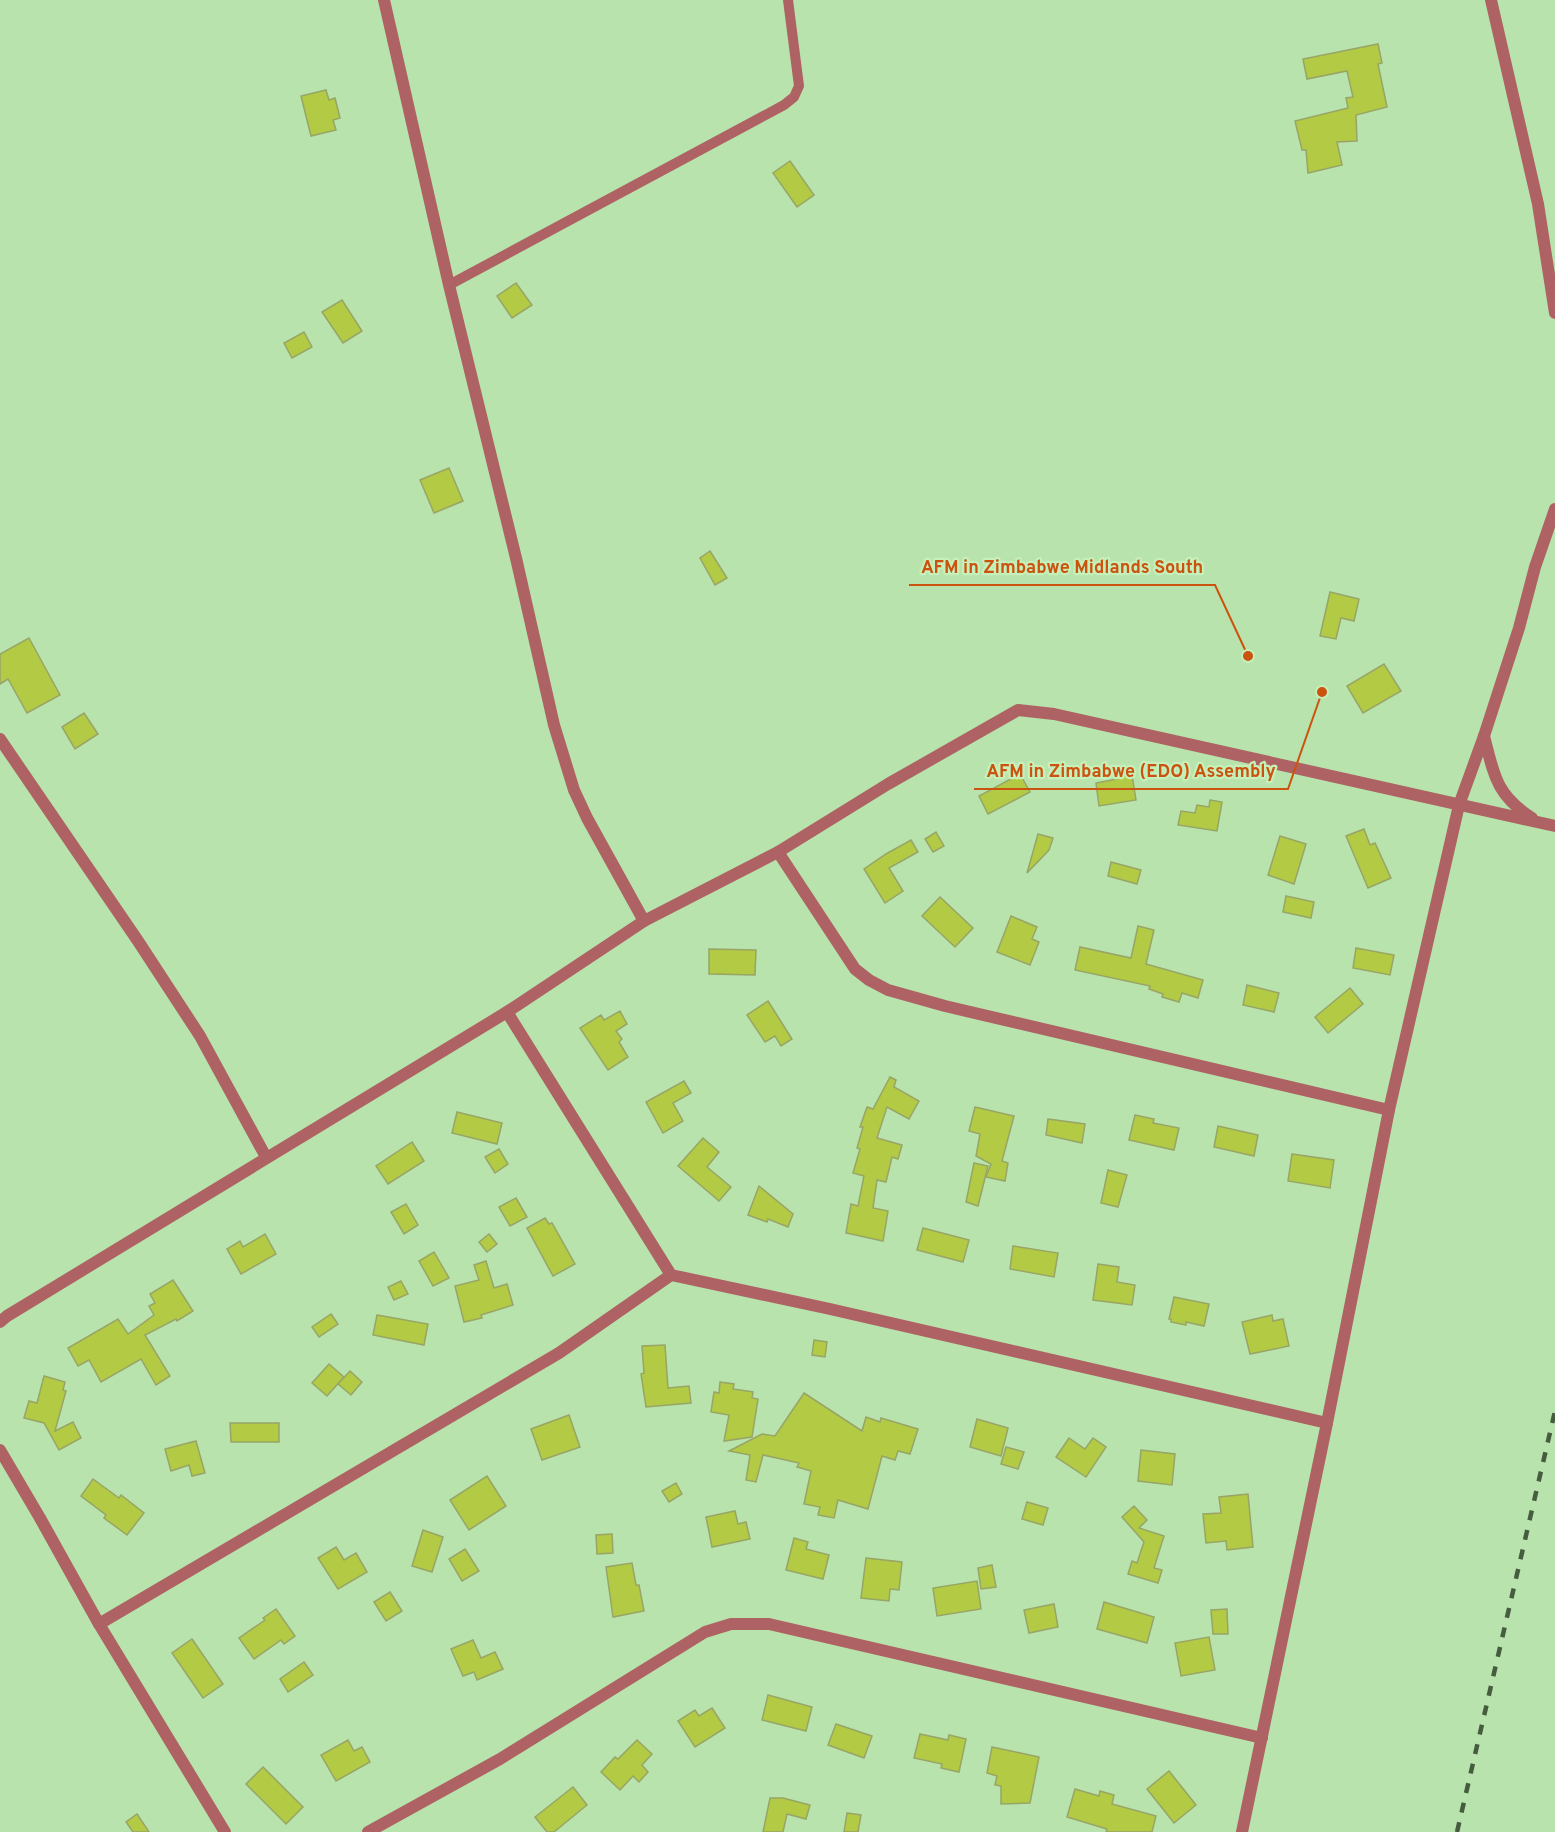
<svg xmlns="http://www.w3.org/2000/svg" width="1555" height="1832" viewBox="0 0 1555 1832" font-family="Overpass,sans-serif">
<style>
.building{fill:#b3ca44;stroke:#97a567;stroke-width:1.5}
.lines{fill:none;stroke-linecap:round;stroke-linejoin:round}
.lane{stroke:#ae6264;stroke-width:10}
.street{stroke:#ae6264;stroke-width:12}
.rail{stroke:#465c3f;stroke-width:4.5;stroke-dasharray:10 10;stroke-linecap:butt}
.leader{fill:none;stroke:#cb530f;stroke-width:2}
.callout-dot{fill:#cb530f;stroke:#c6f0b9;stroke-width:2}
.callout-label{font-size:18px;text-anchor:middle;font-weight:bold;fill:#cb530f;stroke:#c6f0b9;stroke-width:4.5;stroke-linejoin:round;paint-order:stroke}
</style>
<rect width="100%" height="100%" fill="#b9e3ac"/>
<g class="building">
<polygon points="1378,44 1382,63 1378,64 1387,107 1356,115 1357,141 1337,142 1342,165 1308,173 1306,150 1302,150 1295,121 1348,108 1346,98 1353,97 1347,71 1307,79 1303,59"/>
<polygon points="326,90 329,100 335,98 340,118 333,120 336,130 311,136 301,96"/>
<polygon points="790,161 814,195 797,207 773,173"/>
<polygon points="516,283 532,305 512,318 497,296"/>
<polygon points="342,300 362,331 343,343 322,312"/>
<polygon points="304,332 312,347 292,358 284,343"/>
<polygon points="449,468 463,501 434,513 420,480"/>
<polygon points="710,551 727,578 715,585 700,558"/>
<polygon points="1330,592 1359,599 1354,621 1341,618 1336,639 1320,636"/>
<polygon points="29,638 60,695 27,713 8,679 0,684 0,654"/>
<polygon points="1384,664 1401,691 1363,713 1347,686"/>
<polygon points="84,713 98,734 75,749 62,727"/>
<polygon points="1131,769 1136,800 1099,806 1096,783 1117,779 1116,771"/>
<polygon points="1020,774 1030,792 988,814 979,796"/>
<polygon points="1210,800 1222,802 1217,831 1178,825 1181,811 1195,813 1197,805 1209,807"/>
<polygon points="1364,829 1370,845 1375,843 1391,878 1368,888 1346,836"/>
<polygon points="936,832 944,846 933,852 925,839"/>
<polygon points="1038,834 1053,838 1049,850 1027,873"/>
<polygon points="1280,836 1306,844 1294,884 1268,875"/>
<polygon points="911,840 918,852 889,868 903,891 885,903 864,869 886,854"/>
<polygon points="1111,862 1141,870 1137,884 1108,876"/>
<polygon points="1286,896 1314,902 1311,918 1283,912"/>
<polygon points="940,897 973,928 955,947 922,916"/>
<polygon points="1011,916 1037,927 1032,939 1039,942 1030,965 997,952"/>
<polygon points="1138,926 1154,930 1146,964 1203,980 1198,998 1182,993 1179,1002 1162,997 1163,994 1149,989 1150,986 1075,970 1080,947 1131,958"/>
<polygon points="1356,948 1394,955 1390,975 1353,968"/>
<polygon points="709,949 756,950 755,975 709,974"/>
<polygon points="1247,985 1279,993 1274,1012 1243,1005"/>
<polygon points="1350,988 1363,1004 1328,1033 1315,1017"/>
<polygon points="768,1001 792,1039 781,1046 775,1036 765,1042 747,1015"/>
<polygon points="620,1011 627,1024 616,1031 622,1039 619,1042 628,1057 608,1070 580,1028 601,1015 604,1020"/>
<polygon points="890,1077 896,1080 894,1087 919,1101 909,1119 887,1107 877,1138 902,1145 898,1159 892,1157 886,1182 877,1180 873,1208 888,1211 883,1241 846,1233 851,1204 858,1206 864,1176 853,1173 860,1149 857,1148 863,1127 860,1127 867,1107 873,1109"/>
<polygon points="684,1081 691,1093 673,1103 683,1121 663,1133 646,1102"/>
<polygon points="975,1107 1014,1116 1002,1161 1008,1163 1005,1181 986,1177 991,1164 976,1156 980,1134 969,1131"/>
<polygon points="457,1112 502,1123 497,1144 452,1133"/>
<polygon points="1135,1115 1154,1119 1153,1123 1179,1128 1174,1150 1129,1140"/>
<polygon points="1048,1119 1085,1124 1082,1143 1046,1135"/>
<polygon points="1218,1126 1258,1135 1254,1156 1214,1147"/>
<polygon points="703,1138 719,1152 707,1167 731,1187 719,1201 678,1166"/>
<polygon points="412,1142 424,1161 388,1184 376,1166"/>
<polygon points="499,1149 508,1164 495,1173 485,1157"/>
<polygon points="1292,1154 1334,1160 1330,1188 1288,1181"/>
<polygon points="974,1163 988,1166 978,1206 966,1202"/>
<polygon points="1108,1170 1127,1175 1118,1207 1101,1203"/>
<polygon points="759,1186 793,1214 788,1227 768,1219 767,1222 748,1215"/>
<polygon points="516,1198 527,1217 510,1226 499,1207"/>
<polygon points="406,1204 418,1225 404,1234 391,1212"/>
<polygon points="545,1218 549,1224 552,1223 575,1264 553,1276 527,1228"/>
<polygon points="923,1228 969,1240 963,1262 917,1250"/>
<polygon points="265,1234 276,1254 241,1274 227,1249 240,1241 243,1247"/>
<polygon points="489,1234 497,1244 487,1252 479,1242"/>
<polygon points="1013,1246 1058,1253 1054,1277 1010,1269"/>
<polygon points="434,1252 449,1278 433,1286 419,1261"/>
<polygon points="486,1261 494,1288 507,1284 513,1305 481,1315 482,1318 464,1322 455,1286 479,1280 474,1265"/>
<polygon points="1098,1264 1119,1267 1117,1282 1135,1285 1132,1305 1093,1300"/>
<polygon points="173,1280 193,1311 177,1321 176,1319 145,1335 170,1376 156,1385 141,1359 101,1382 89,1360 78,1366 68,1348 118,1319 128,1334 154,1315 149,1306 155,1303 150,1294"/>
<polygon points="401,1281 408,1294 394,1300 388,1287"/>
<polygon points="1174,1297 1209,1304 1204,1326 1186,1322 1186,1325 1171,1322 1171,1319 1169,1319"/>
<polygon points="331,1314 338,1324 319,1337 312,1327"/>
<polygon points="377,1315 428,1324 424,1345 373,1335"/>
<polygon points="1272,1315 1273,1321 1283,1319 1289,1346 1250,1354 1242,1322"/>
<polygon points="814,1340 827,1342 825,1357 812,1355"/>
<polygon points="665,1345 668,1388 689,1386 691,1403 646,1407 641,1374 644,1373 642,1346"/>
<polygon points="329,1364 344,1377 327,1396 312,1383"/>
<polygon points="350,1371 362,1382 351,1395 338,1384"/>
<polygon points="44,1376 65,1382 63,1390 66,1391 55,1431 73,1422 81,1438 59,1450 44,1423 24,1418 29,1401 37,1403"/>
<polygon points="720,1382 734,1384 733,1389 753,1392 752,1398 758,1399 752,1437 724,1441 729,1415 711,1412 714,1392 719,1393"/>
<polygon points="804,1393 862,1431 866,1417 880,1422 881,1418 918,1429 910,1454 898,1451 895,1460 882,1456 868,1509 838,1500 834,1518 818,1515 820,1507 804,1504 811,1471 797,1467 799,1463 763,1455 756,1482 746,1480 750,1455 729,1451 762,1434 775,1436"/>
<polygon points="569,1415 580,1447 542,1460 531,1429"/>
<polygon points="977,1419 1008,1428 1001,1456 970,1447"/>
<polygon points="230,1423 279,1423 279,1442 231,1442"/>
<polygon points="1069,1438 1085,1449 1093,1438 1106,1447 1086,1477 1056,1457"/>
<polygon points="196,1441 205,1473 192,1476 189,1465 171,1471 165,1449"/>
<polygon points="1006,1447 1024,1452 1018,1469 1001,1464"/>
<polygon points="1141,1450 1175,1454 1172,1485 1138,1481"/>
<polygon points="487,1476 506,1506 469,1530 450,1500"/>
<polygon points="93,1479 119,1498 121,1495 144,1513 127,1535 104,1518 106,1515 81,1496"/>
<polygon points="676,1483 682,1494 669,1502 662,1491"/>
<polygon points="1248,1494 1253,1547 1227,1550 1226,1541 1206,1543 1203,1514 1221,1513 1219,1497"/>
<polygon points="1027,1502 1048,1508 1043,1525 1022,1519"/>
<polygon points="1134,1506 1147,1520 1139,1528 1164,1536 1154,1568 1162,1570 1158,1583 1128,1574 1132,1561 1137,1563 1144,1542 1122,1517"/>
<polygon points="735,1511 738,1524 746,1522 750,1539 712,1547 706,1517"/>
<polygon points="423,1530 443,1537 432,1572 412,1566"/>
<polygon points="612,1534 613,1553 597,1554 596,1535"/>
<polygon points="794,1538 808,1542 806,1549 829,1555 823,1579 786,1570"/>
<polygon points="336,1547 344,1560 356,1553 367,1572 338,1589 318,1558"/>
<polygon points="465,1549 479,1571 462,1581 449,1559"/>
<polygon points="866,1558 902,1562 899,1590 890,1589 889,1601 861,1598"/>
<polygon points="632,1563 636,1585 639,1585 644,1611 613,1617 606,1567"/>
<polygon points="992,1565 996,1587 981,1589 978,1568"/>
<polygon points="977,1581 981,1609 937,1616 933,1588"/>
<polygon points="390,1592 402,1611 386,1621 374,1602"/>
<polygon points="1104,1602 1154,1617 1147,1643 1097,1629"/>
<polygon points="1054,1604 1058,1627 1029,1633 1024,1610"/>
<polygon points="276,1609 295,1636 284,1644 281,1640 254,1659 239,1638 265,1620 263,1618"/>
<polygon points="1227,1609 1228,1634 1213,1634 1211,1610"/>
<polygon points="1209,1637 1215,1670 1181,1676 1175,1643"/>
<polygon points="192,1639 223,1684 203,1698 172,1653"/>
<polygon points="473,1640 481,1658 495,1652 503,1669 477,1680 474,1672 463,1676 451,1649"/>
<polygon points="304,1662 313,1675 288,1692 280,1679"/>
<polygon points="768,1695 812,1707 806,1731 762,1720"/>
<polygon points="712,1708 725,1728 695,1747 678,1721 695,1710 699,1716"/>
<polygon points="836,1724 872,1736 864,1758 828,1745"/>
<polygon points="920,1734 948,1740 949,1735 966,1739 959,1772 941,1768 942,1764 914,1758"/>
<polygon points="348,1740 354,1751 362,1747 370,1762 336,1781 321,1755"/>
<polygon points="637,1740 652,1754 642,1765 648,1772 639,1782 633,1776 620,1790 601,1772 615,1757 618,1759"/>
<polygon points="992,1747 1039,1757 1030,1803 1001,1804 1001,1786 995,1785 997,1776 987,1773"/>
<polygon points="263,1767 303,1807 286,1824 246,1784"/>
<polygon points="1169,1771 1196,1805 1174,1823 1147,1789"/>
<polygon points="573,1787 587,1805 554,1832 547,1832 535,1817"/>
<polygon points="1075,1789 1099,1796 1100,1791 1114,1795 1112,1804 1156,1816 1152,1832 1106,1832 1107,1829 1067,1817"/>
<polygon points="770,1798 783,1798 810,1805 806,1819 787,1814 783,1832 763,1832"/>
<polygon points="847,1813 861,1815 858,1832 844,1832"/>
<polygon points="137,1814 149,1832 133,1832 126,1822"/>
</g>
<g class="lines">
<polyline class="lane" points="449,285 784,105 794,97 799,86 788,0"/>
<g class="street">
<polyline points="384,0 449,285 516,558 554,725 574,790 587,818 644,921"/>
<polyline points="1491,0 1538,204 1555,313"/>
<path d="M1484 736C1494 775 1496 795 1532 818"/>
<polyline points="0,739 138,941 200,1036 266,1157"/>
<polyline points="778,852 855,969 869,980 888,990 945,1006 1389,1110"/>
<polyline points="507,1012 671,1275"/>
<polyline points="0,1322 7,1316 507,1012 644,921 778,852 888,784 1018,710 1054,714 1555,826"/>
<polyline points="0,1450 40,1518 99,1624 225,1832"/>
<polyline points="99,1624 559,1353 671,1275 830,1309 1327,1423"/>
<polyline points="368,1832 500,1759 705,1632 731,1624 769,1624 1262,1738"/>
<polyline points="1242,1832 1327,1423 1389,1110 1459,805 1484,736 1519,628 1535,567 1555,509"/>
</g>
<polyline class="rail" points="1457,1832 1555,1411"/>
</g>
<path class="leader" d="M1248 656L1215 585H909M1322 692L1288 789H974"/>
<g class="callout-dot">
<circle cx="1248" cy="656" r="6"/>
<circle cx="1322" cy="692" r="6"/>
</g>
<g class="callout-label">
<text x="1062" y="573">AFM in Zimbabwe Midlands South</text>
<text x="1131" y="777">AFM in Zimbabwe (EDO) Assembly</text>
</g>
</svg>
